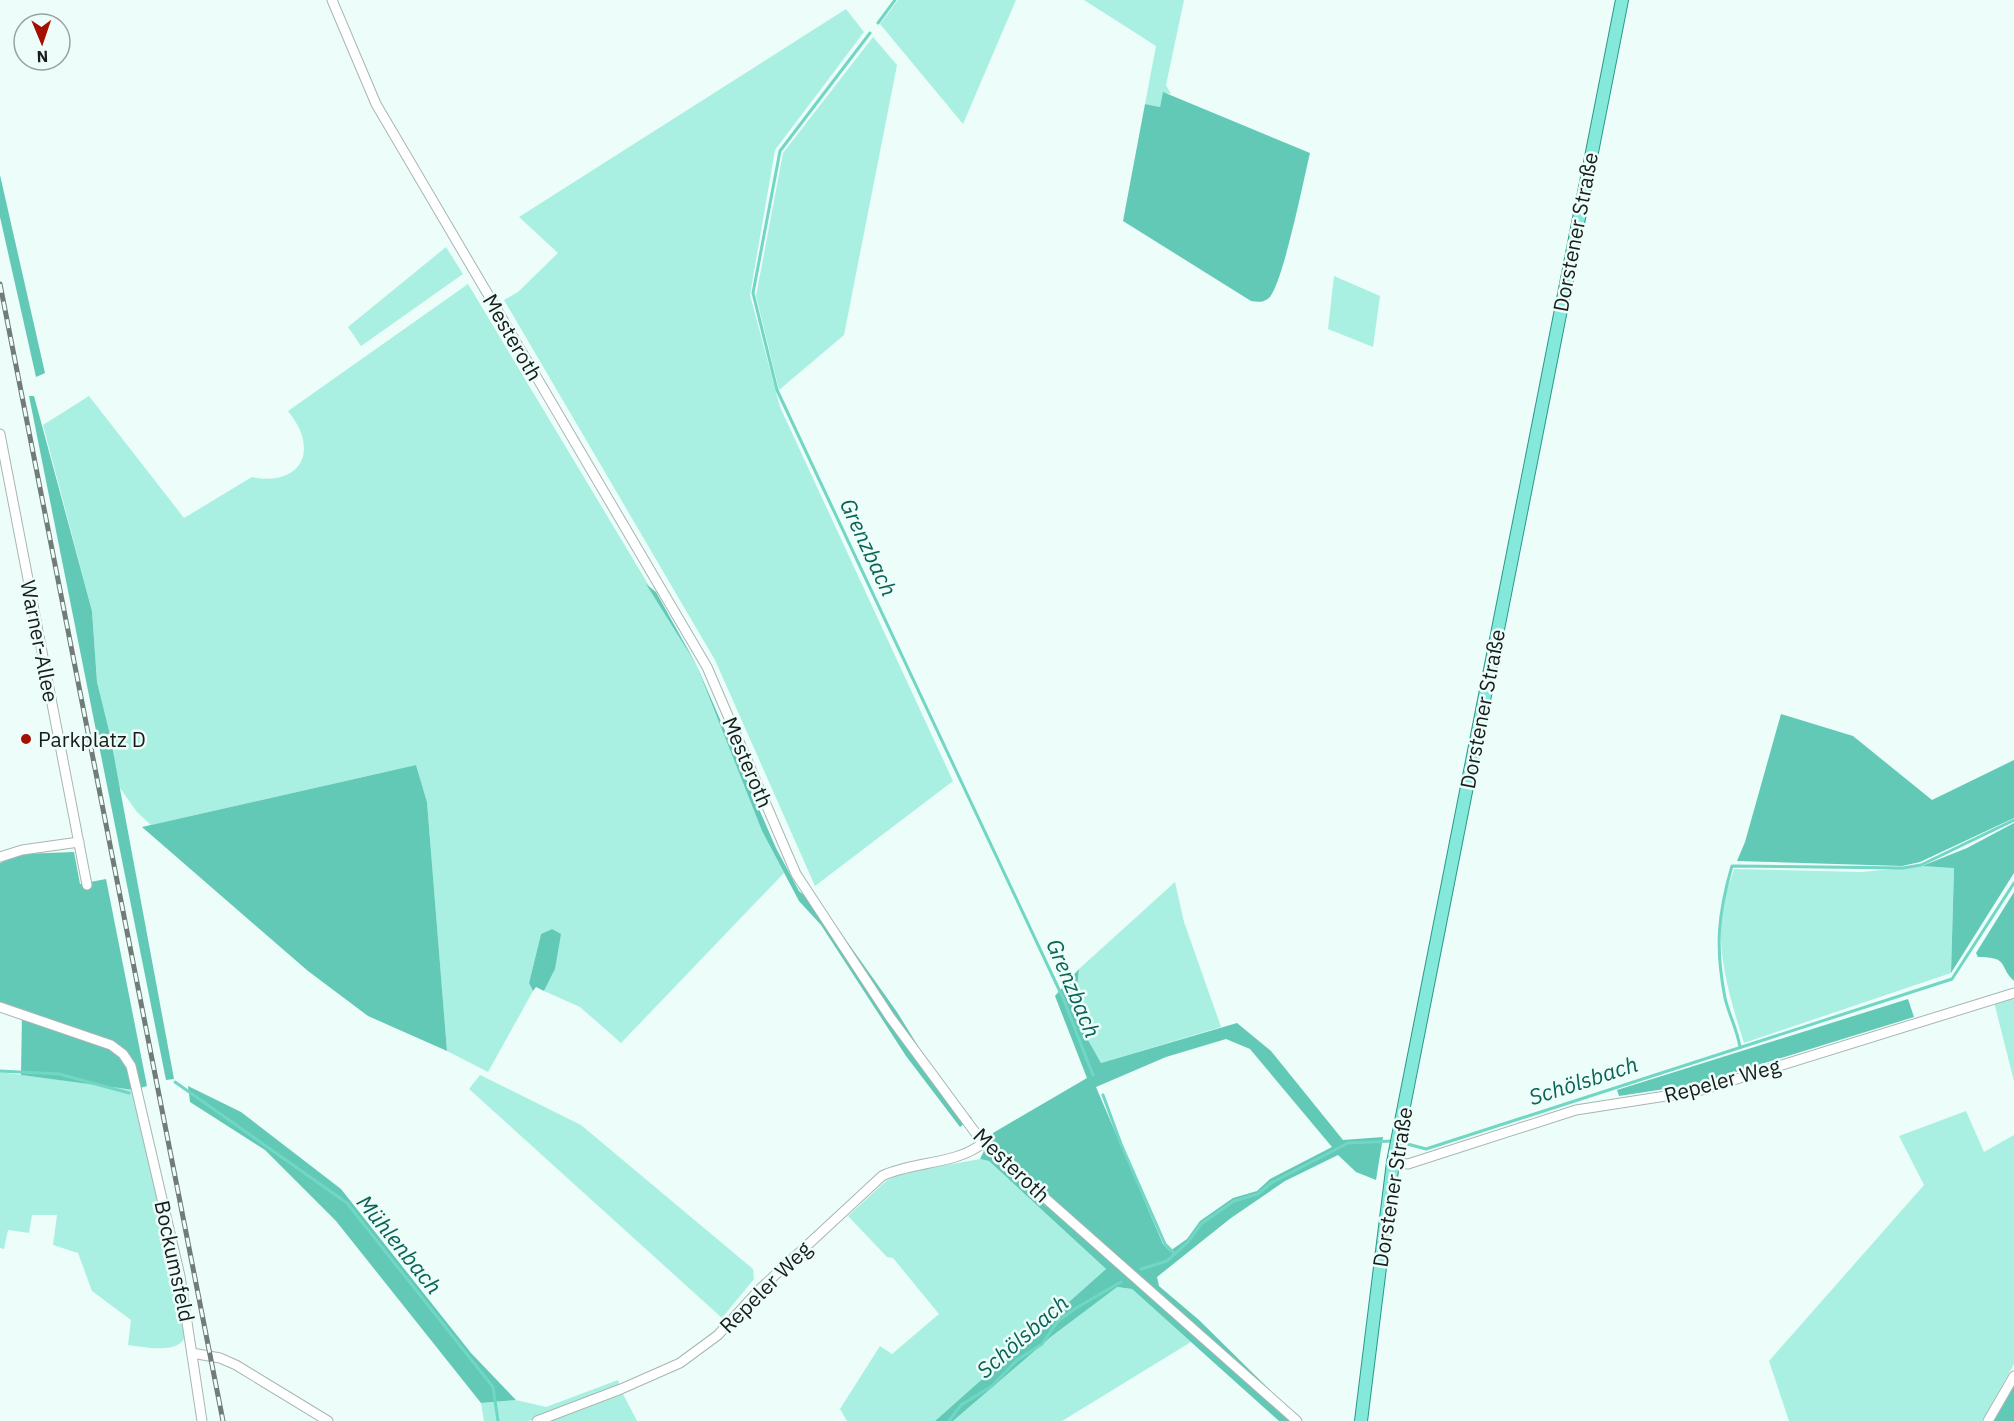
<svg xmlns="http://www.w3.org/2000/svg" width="2014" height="1421" viewBox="0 0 2014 1421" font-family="'IBM Plex Sans',sans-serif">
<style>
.green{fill:#aaf0e2}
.forest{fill:#63c9b7;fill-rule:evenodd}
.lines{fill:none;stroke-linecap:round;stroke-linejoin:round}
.stream{stroke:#71d6c4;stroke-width:3}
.minor-casing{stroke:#a7b6b2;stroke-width:11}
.major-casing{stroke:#299889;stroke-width:14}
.minor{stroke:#fff;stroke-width:9}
.major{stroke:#84e9db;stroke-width:12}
.rail-casing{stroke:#717b79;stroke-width:5}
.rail{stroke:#edfdf9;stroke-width:3;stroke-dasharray:9;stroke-linecap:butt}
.poi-dot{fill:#a40f00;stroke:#edfdf9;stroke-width:2}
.labels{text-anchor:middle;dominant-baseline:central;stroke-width:5;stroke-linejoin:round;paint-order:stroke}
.street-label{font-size:21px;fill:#181d1c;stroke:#edfdf9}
.poi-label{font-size:21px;fill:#181d1c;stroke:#edfdf9;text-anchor:start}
.water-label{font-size:22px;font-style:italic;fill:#0b6256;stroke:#edfdf9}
</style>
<rect width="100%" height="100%" fill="#edfdf9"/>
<g class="green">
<polygon points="898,0 1016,0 963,124 880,24"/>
<polygon points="1084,0 1184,0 1166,85 1171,94 1163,93 1160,107 1145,104 1156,46"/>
<polygon points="846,9 864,32 775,150 750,295 780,407 953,781 815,886 715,660 504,300 518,292 558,253 519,217"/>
<polygon points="873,37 897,65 844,335 779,390 756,296 783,153"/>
<polygon points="446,247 463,274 361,346 348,327"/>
<polygon points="1334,276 1380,296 1373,347 1328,329"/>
<path d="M468 284 696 664 762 831 784 873 621 1043 580 1007 544 991 555 969 552 929 541 934 529 983 533 991 488 1072 447 1051 427 802 416 765 151 825 137 812 120 788 97 682 92 611 43 425 89 396 184 518 252 477C281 484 312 471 302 436 300 427 293 418 288 411Z"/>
<path d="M1922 866 1954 867 1951 973 1744 1043C1731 1002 1716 954 1722 910 1724 896 1730 882 1734 869L1862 872Z"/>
<polygon points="1175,882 1184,922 1221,1027 1101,1063 1074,1015 1079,969"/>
<polygon points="2014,995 2014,1081 1993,998"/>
<path d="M0 1072 134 1090 187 1328C186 1357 148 1347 128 1345L131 1320 92 1291 78 1253 53 1245 57 1215H32L29 1233 8 1230 4 1249 0 1248Z"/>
<polygon points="480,1075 581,1125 753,1269 754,1279 722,1318 469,1089"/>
<polygon points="1966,1111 1984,1152 2014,1135 2014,1364 1982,1421 1789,1421 1769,1361 1924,1185 1899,1136"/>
<polygon points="980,1159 989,1161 1106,1269 935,1421 847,1421 840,1409 880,1346 892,1354 939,1314 893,1258 887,1257 848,1216 886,1181 902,1173"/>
<polygon points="1116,1287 1132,1289 1191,1342 1062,1421 953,1421 1052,1336"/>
<polygon points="618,1380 620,1386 528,1421 484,1421 481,1403 516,1400 546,1407"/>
<polygon points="623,1394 637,1421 549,1421"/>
</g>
<g class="forest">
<path d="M1163 92 1310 153C1304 178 1283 284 1269 298 1263 303 1258 302 1251 301L1123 221 1145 104 1160 107Z"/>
<polygon points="0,175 45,373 36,377 0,217"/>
<polygon points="29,396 34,396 92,611 97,682 110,735 174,1079 166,1080"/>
<polygon points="646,584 656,592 696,664 776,848 799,891 831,919 897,1012 952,1101 972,1118 960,1127 906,1056 821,925 799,901 762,831 696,664"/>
<polygon points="1781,714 1853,736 1932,800 2014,760 2014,818 1920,862 1902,866 1737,861 1745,842"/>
<polygon points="416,765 427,802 447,1051 368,1016 308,971 142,827"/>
<polygon points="2014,823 2014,873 1951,973 1954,868 1922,866 1967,848"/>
<polygon points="74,852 80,884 106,879 147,1086 134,1090 21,1075 22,1014 0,1004 0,863 22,854"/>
<path d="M2014 892V981C1998 966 2010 957 1978 957L1976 953Z"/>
<polygon points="552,929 561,934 555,969 544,991 536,987 533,991 529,983 541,934"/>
<path d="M1079 969 1074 1015 1101 1063 1237 1023 1271 1051 1343 1140 1383 1137 1376 1180 1356 1172 1338 1155 1285 1181 1231 1218 1157 1277 1159 1286 1199 1320 1270 1390 1289 1421H1279L1132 1289 1117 1287 1052 1336 953 1421H935L1106 1269 989 1161 980 1159 993 1133 1087 1078 1055 996ZM1226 1039 1250 1049 1332 1147 1270 1179 1257 1191 1233 1198 1200 1221 1187 1239 1170 1251 1163 1244 1096 1087 1166 1057Z"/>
<polygon points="1908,999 1914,1017 1697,1084 1619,1096 1617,1090"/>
<polygon points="188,1086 241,1112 341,1189 471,1353 516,1400 481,1403 336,1221 265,1150 190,1102"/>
<polygon points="2014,1381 2014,1421 1992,1421"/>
</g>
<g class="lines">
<g class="stream">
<polyline points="878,23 895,0"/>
<polyline points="870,33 780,151 753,293 777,390 1063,998 1093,1075"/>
<path d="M1740 1047C1737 1029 1729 1015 1725 998 1715 947 1718 914 1732 866L1903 868 1921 865 2014 820"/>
<polyline points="0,1071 59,1074 129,1093"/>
<polyline points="175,1082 347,1203 493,1387 498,1421"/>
<polyline points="1103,1095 1121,1144 1165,1244 1175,1254"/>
<polyline points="1400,1142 1426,1149 1952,979 2014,883"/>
<polyline points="1141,1269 1167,1261 1188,1242 1201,1224 1234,1201 1258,1194 1271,1183 1348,1143 1393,1141"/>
<polyline points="949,1421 961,1405 992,1386 1017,1360 1042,1344 1058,1321 1076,1308 1121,1282"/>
</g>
<defs>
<g id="minor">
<polyline points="332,0 376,104 707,667 796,874 890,1017 983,1143 1297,1421"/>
<polyline points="0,434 87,885"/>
<polyline points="0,857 22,850 79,842"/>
<polyline points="0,1007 111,1045 123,1054 131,1066 180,1276 202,1421"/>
<polyline points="1393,1162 1408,1164 1576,1110 1698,1091 2014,993"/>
<polyline points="192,1353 220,1358 236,1365 328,1421"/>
<path d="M537 1421 621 1389 680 1363 718 1335 759 1290 882 1176C913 1161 956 1165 983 1143"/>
<polyline points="1988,1421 2014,1376"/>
</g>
<polyline id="major" points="1361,1421 1393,1162 1622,0"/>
</defs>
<use href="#minor" class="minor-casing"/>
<use href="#major" class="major-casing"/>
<use href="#minor" class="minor"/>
<use href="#major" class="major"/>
<defs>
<polyline id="rail" points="0,284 223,1421"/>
</defs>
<use href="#rail" class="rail-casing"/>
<use href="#rail" class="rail"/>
</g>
<circle class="poi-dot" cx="26" cy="739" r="6"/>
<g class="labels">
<g class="street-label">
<text transform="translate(1575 232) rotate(-79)">Dorstener Straße</text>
<text transform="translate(513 337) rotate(60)">Mesteroth</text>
<text transform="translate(40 641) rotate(79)">Warner-Allee</text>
<text transform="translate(1482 709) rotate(-79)">Dorstener Straße</text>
<text transform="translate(748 762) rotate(67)">Mesteroth</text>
<text transform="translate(1722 1080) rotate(-15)">Repeler Weg</text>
<text transform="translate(1012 1165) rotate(44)">Mesteroth</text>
<text transform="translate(1392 1187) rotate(-81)">Dorstener Straße</text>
<text transform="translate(175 1261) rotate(78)">Bockumsfeld</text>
<text transform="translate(765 1287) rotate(-45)">Repeler Weg</text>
</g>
<g class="poi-label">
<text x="38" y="739">Parkplatz D</text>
</g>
<g class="water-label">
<text transform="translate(869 547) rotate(65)">Grenzbach</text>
<text transform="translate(1074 988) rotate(67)">Grenzbach</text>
<text transform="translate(1583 1080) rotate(-18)">Schölsbach</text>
<text transform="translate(400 1244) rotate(51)">Mühlenbach</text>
<text transform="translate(1022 1336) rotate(-41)">Schölsbach</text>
</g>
</g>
<g transform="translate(42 42) rotate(178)"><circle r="28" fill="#edfdf9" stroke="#98a3a1" stroke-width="1.5"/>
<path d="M0-4.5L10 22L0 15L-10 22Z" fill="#a40f00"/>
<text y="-9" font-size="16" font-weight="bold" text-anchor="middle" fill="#181d1c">N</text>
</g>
</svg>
